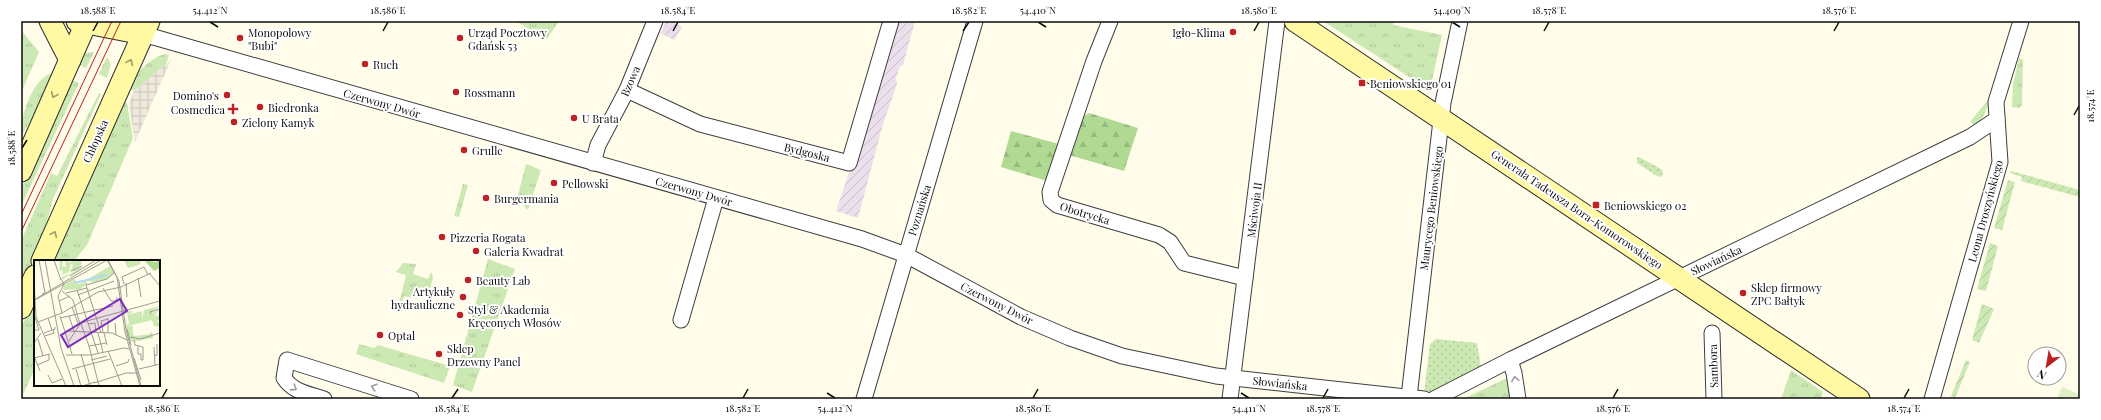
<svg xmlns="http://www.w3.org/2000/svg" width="2101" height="420" viewBox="0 0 2101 420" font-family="'Playfair Display',serif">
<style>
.industrial{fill:url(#industrial-furrows)}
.grass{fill:url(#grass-tufts)}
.forest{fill:url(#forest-firs)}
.park{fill:url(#park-dots)}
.garden{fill:url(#garden-furrows)}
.pitch{fill:#e0f0c5}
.plaza{fill:url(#plaza-grid)}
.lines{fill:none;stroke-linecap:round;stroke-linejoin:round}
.street-casing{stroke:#3e3e3e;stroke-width:17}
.secondary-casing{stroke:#2d2d2d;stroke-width:23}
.street{stroke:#fff;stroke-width:15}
.secondary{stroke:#fff9a4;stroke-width:21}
.tram{stroke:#bd2122;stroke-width:1}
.oneway{stroke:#9d9a67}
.oneway2{stroke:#9d9d9d}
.ticks{fill:none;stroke:#0b0b0b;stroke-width:1.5}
.poi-dot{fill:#bd2122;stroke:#fff;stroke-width:1.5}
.labels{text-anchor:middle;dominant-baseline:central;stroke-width:4;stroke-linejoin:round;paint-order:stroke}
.poi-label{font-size:11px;fill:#0b0b0b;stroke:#fff;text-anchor:start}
.street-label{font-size:11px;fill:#0b0b0b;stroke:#fff}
.inset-river{fill:none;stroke:#add8f7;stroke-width:2}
.inset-road{fill:none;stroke:#9d9c90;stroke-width:1}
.view{fill:#7b2cbf;fill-opacity:0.15;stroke:#7b2cbf;stroke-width:2}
.inset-edge{fill:none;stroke:#0b0b0b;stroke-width:2}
.neatline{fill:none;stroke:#0b0b0b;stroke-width:1.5}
.ticks-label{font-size:10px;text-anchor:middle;fill:#0b0b0b}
</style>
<defs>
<pattern id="industrial-furrows" width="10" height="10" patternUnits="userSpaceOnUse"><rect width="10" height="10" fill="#eadfeb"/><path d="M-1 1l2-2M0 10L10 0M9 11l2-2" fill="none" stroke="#c7bec8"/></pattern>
<pattern id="grass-tufts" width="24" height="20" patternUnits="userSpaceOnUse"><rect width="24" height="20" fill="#cde9b3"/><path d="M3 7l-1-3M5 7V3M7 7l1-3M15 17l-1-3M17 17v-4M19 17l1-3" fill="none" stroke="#afc699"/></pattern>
<pattern id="forest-firs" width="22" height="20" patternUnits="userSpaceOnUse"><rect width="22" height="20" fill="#b0da92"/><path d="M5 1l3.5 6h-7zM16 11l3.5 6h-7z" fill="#96ba7d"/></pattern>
<pattern id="park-dots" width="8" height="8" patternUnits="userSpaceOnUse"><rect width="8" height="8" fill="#cde9b3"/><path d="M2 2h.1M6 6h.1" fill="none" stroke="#afc699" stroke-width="1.8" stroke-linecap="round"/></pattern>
<pattern id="garden-furrows" width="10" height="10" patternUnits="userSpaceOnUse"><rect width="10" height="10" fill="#cde9b3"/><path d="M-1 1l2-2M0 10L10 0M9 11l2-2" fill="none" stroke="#afc699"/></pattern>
<pattern id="plaza-grid" width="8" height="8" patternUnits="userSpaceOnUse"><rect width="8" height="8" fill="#eee9da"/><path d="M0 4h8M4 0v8" fill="none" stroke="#cbc6ba"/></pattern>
</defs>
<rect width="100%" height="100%" fill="#fffce9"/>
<g class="industrial">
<polygon points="667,21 672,21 682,27 674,40 660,33"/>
<polygon points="895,21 915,21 903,65 900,66 896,78 897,84 883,124 858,218 836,211 852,164"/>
</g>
<g class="grass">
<polygon points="515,21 559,21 547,39"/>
<polygon points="1323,21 1393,21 1393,25 1442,35 1431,85 1423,86"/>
<polygon points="21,30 39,52 21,93"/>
<polygon points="91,52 94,52 86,68 77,64 84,54"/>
<path d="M165 54 169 55 166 64 134 91 127 87C136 73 148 59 165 54Z"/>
<polygon points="107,57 111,64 107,78 99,74"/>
<polygon points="2019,58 2023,60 2022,105 2019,108 2012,107 2013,85"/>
<path d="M54 73 43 100 23 133 21 131C21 114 34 75 54 73Z"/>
<polygon points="71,80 79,83 21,206 21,189"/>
<polygon points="99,93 101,94 53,199 41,244 21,288 21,241 51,173 57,176"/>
<polygon points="122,101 127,103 133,138 87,245 74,261 51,261"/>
<path d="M1987 101 1989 102C1986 110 1983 121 1975 125L1970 122Z"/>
<polygon points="526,164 541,170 528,210 517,199"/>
<polygon points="463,184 468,185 459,217 454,216"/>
<polygon points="488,259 515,269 472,392 453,385"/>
<polygon points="403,263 416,264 413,274 428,279 431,272 433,277 430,290 421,287 417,299 404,296 401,305 399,304 406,275 396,272"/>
<polygon points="35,296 35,368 21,399 21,328"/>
<polygon points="359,344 374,348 378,345 450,366 444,383 356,354"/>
<polygon points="1791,370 1823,392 1821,399 1781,399"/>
<polygon points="1509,377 1512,399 1463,399"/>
</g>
<g class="forest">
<polygon points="1089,113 1138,128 1124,171 1069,155 1082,117"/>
<polygon points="1011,131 1059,144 1047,181 1001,167"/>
</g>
<g class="park">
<polygon points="1639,157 1661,169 1663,171 1662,177 1657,176 1637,163 1637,158"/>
<polygon points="1436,339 1477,343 1481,367 1430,395 1424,394 1430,344"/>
</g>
<g class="garden">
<polygon points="2011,171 2080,190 2080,197 2021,181 2022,177 2010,173"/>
<polygon points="2008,180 2015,182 2002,230 1994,228"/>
<polygon points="1990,243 1998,246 1986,291 1977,289"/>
<polygon points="1982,304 1994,309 1979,343 1972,340"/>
<polygon points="1966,360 1970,362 1955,398 1951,396"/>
</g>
<polygon class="pitch" points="2062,387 2080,395 2080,399 2057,399"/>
<polygon class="plaza" points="171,60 151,105 135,142 129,104 134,91"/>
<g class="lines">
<defs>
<g id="street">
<polyline points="1110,21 1094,61 1050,192 1051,200 1057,205 1159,235 1170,242 1184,263 1245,278"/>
<polyline points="143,34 862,239 906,255 1021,317 1070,338 1122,356 1216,376 1424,399"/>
<polyline points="627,90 700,124 849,163 891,21"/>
<polyline points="593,163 598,145 627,90 655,21"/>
<polyline points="681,320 716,198"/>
<polyline points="1712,333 1714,399"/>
<polyline points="1510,360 1514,373 1518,399"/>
<polyline points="1409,397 1443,103 1460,21"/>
<path d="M324 399C309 394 293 392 284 378L287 360 411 399"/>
<polyline points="864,399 975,21"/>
<polyline points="1230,399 1277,21"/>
<polyline points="1434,399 1510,360 1970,137 1997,119"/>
<polyline points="1932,399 2000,162 1996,102 2021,21"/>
</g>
<g id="secondary">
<polyline points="50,21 70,60"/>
<polyline points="77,21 143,34"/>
<polyline points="1295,21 1859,399"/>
<polyline points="21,171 87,21"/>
<polyline points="42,261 149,21"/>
<polyline points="21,308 35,276"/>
</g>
</defs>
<use href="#street" class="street-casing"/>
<use href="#secondary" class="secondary-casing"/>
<use href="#street" class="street"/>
<use href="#secondary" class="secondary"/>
<g class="tram">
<polyline points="21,215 112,21"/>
<polyline points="21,232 121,21"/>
</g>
</g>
<defs><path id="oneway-chevron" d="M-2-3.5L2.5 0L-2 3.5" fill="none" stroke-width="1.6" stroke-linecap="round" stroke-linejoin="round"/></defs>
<g class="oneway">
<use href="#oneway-chevron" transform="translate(130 62) rotate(-66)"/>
<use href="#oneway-chevron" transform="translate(54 95) rotate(114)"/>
<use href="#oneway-chevron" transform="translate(54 234) rotate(-66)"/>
</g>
<g class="oneway2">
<use href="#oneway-chevron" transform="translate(1515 379) rotate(-99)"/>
<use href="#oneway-chevron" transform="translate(374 387) rotate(-163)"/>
<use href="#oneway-chevron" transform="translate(294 388) rotate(33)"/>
</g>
<path class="ticks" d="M210 22 218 27M1038 22 1046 27M1452 22 1460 27M93 31 98 22M383 31 388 22M673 31 678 22M963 31 969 22M1254 31 1259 22M1544 31 1549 22M1834 31 1839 22M2074 115 2079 106M22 148 27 140M827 393 835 398M1241 393 1249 398M162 398 167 389M452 398 458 389M743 398 748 389M1033 398 1038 389M1323 398 1328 389M1613 398 1618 389M1904 398 1909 389"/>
<g class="poi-dot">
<circle cx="1233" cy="32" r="4"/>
<circle cx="240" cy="38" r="4"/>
<circle cx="460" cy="38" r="4"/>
<circle cx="365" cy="64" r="4"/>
<rect x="1358" y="79" width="8" height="8" rx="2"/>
<circle cx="456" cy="92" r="4"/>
<circle cx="227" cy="95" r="4"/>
<circle cx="260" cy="107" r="4"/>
<path d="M231 103h4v4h4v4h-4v4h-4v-4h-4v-4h4z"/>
<circle cx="574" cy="118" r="4"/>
<circle cx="234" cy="122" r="4"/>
<circle cx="464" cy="150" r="4"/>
<circle cx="554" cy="183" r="4"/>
<circle cx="486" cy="198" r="4"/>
<rect x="1592" y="201" width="8" height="8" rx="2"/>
<circle cx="442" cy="237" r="4"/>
<circle cx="476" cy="251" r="4"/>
<circle cx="468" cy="280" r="4"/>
<circle cx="1743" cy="293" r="4"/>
<circle cx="463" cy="297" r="4"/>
<circle cx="460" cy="315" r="4"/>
<circle cx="380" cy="335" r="4"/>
<circle cx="439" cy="354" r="4"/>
</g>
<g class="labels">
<g class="poi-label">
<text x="248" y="32">Monopolowy<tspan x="248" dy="13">"Bubi"</tspan></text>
<text x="468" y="32">Urząd Pocztowy<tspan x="468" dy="13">Gdańsk 53</tspan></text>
<text x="1225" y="32" text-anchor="end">Igło-Klima</text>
<text x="373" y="64">Ruch</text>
<text x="1370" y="83">Beniowskiego 01</text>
<text x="464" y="92">Rossmann</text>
<text x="219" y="95" text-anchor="end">Domino's</text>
<text x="268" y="107">Biedronka</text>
<text x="225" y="109" text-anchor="end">Cosmedica</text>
<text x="582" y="118">U Brata</text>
<text x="242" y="122">Zielony Kamyk</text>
<text x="472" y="150">Grulle</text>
<text x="562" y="183">Pellowski</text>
<text x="494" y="198">Burgermania</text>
<text x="1604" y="205">Beniowskiego 02</text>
<text x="450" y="237">Pizzeria Rogata</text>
<text x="484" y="251">Galeria Kwadrat</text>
<text x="476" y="280">Beauty Lab</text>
<text x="1751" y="287">Sklep firmowy<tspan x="1751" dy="13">ZPC Bałtyk</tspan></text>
<text x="455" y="291" text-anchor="end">Artykuły<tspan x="455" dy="13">hydrauliczne</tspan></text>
<text x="468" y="309">Styl &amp; Akademia<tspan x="468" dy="13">Kręconych Włosów</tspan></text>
<text x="388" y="335">Optal</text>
<text x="447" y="348">Sklep<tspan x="447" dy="13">Drzewny Panel</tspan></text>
</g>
<g class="street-label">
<text transform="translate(630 81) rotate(-66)">Bzowa</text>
<text transform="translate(382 103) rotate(16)">Czerwony Dwór</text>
<text transform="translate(95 141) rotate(-66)">Chłopska</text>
<text transform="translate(807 152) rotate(14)">Bydgoska</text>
<text transform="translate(694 191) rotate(16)">Czerwony Dwór</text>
<text transform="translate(1431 208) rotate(-83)">Maurycego Beniowskiego</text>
<text transform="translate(1577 209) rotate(34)">Generała Tadeusza Bora-Komorowskiego</text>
<text transform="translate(919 210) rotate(-73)">Poznańska</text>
<text transform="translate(1254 210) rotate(-83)">Mściwoja II</text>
<text transform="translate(1985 211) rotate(-75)">Leona Droszyńskiego</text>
<text transform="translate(1085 213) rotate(17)">Obotrycka</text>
<text transform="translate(1716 260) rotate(-25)">Słowiańska</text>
<text transform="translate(997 303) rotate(27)">Czerwony Dwór</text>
<text transform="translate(1713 366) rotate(-92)">Sambora</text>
<text transform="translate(1280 383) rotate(6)">Słowiańska</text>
</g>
</g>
<g transform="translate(34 260)">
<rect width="126" height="126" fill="#fffce9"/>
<path d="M26 0H29L28 6 32 7 31 0 35 2 48 0 47 5 41 8 46 6 41 10 47 7V9L29 19H28V17L38 13 41 10 36 12 39 5 37 4 35 12 28 15 29 11 25 10ZM126 46 117 53 126 50 120 55H126L118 57 126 56V61L123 60 126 65 123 67 120 66 118 60 94 66H99V75L102 76 116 74 118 71 119 78 98 82 93 76 91 54 93 66 95 63 93 53 90 52 100 51 94 55 108 51V59L110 50Z" fill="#cde9b3"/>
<path d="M110 0 122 2 126 0V8L120 11Z" fill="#b0da92"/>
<path d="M90 0H108L105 5 94 8ZM76 6 81 13 73 19 62 22 52 21 53 24 46 29 29 30 30 25 41 19 43 24H46Z" fill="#cde9b3"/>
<path class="inset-river" d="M41 23 72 15"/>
<path class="inset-road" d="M5 0 11 33 8 34M11 0 27 88 40 126M20 0 27 20M73 0 83 17 91 72 106 126M74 0 85 21 92 70 107 126M37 11 48 6M115 13 126 26M36 16 62 0M104 18 107 37M27 19 30 24 24 36 28 53M0 20 2 57 32 126M92 23 93 37M90 24 88 17 110 7 114 15M69 28 77 41H82L83 37M43 30 64 93M28 31 39 40 46 64M32 33 53 28M44 35 80 21M0 40 67 0M1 40 73 0M25 41 36 36M38 47 45 66M0 54 5 70H0M117 54 116 52 126 49M26 56 38 94M35 56 40 71M14 58 18 70M26 58 79 46M74 58V73M4 62 28 53 64 32 87 27 117 13M81 63 82 75M47 64 55 86 65 126M54 64 61 63 62 73M93 69 97 85M32 71 78 73 93 80M69 72 67 61 74 59M10 73 21 69V67M64 73 69 92M67 73 52 25 73 19 81 12M70 73 73 85M11 76 20 73 19 70M96 77 106 79 126 73M4 79 9 96M100 80 101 85 109 87V100M35 81 46 64 53 61 126 41M0 83 7 73M55 86 72 83M104 86V94H107V100H109M120 87 121 106M74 91 88 126M47 94 56 126M32 95H57L90 88 95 89M0 96 6 111M120 96 123 95V84M0 98 16 94M100 98 107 120M57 100 73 96M3 105 15 100V94M82 106 94 102 95 99M38 109 76 99M42 109 47 126M105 109 126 104M14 115 18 123 28 119M60 123 92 113H104M48 126 61 122"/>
<path class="view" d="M86 39 93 51 34 87 27 75Z"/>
<rect width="126" height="126" class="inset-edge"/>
</g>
<rect width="2101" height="420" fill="none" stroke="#ffffff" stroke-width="44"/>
<g transform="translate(2047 366) rotate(211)"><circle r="19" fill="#ffffff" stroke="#9d9d9d"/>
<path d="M0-3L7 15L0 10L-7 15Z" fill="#bd2122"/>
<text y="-6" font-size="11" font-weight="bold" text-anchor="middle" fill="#0b0b0b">N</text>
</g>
<rect x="22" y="22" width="2057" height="376" class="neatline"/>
<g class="ticks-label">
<text x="98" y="14">18.588°E</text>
<text x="210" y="14">54.412°N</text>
<text x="388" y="14">18.586°E</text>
<text x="678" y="14">18.584°E</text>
<text x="969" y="14">18.582°E</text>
<text x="1038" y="14">54.410°N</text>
<text x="1259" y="14">18.580°E</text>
<text x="1452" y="14">54.409°N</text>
<text x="1549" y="14">18.578°E</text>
<text x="1839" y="14">18.576°E</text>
<text transform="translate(2090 106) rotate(-90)" y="4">18.574°E</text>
<text transform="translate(11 148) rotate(-90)" y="4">18.588°E</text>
<text x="162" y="412">18.586°E</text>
<text x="452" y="412">18.584°E</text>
<text x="743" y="412">18.582°E</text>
<text x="835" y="412">54.412°N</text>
<text x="1033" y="412">18.580°E</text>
<text x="1249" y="412">54.411°N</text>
<text x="1323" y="412">18.578°E</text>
<text x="1613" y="412">18.576°E</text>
<text x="1904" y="412">18.574°E</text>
</g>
</svg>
